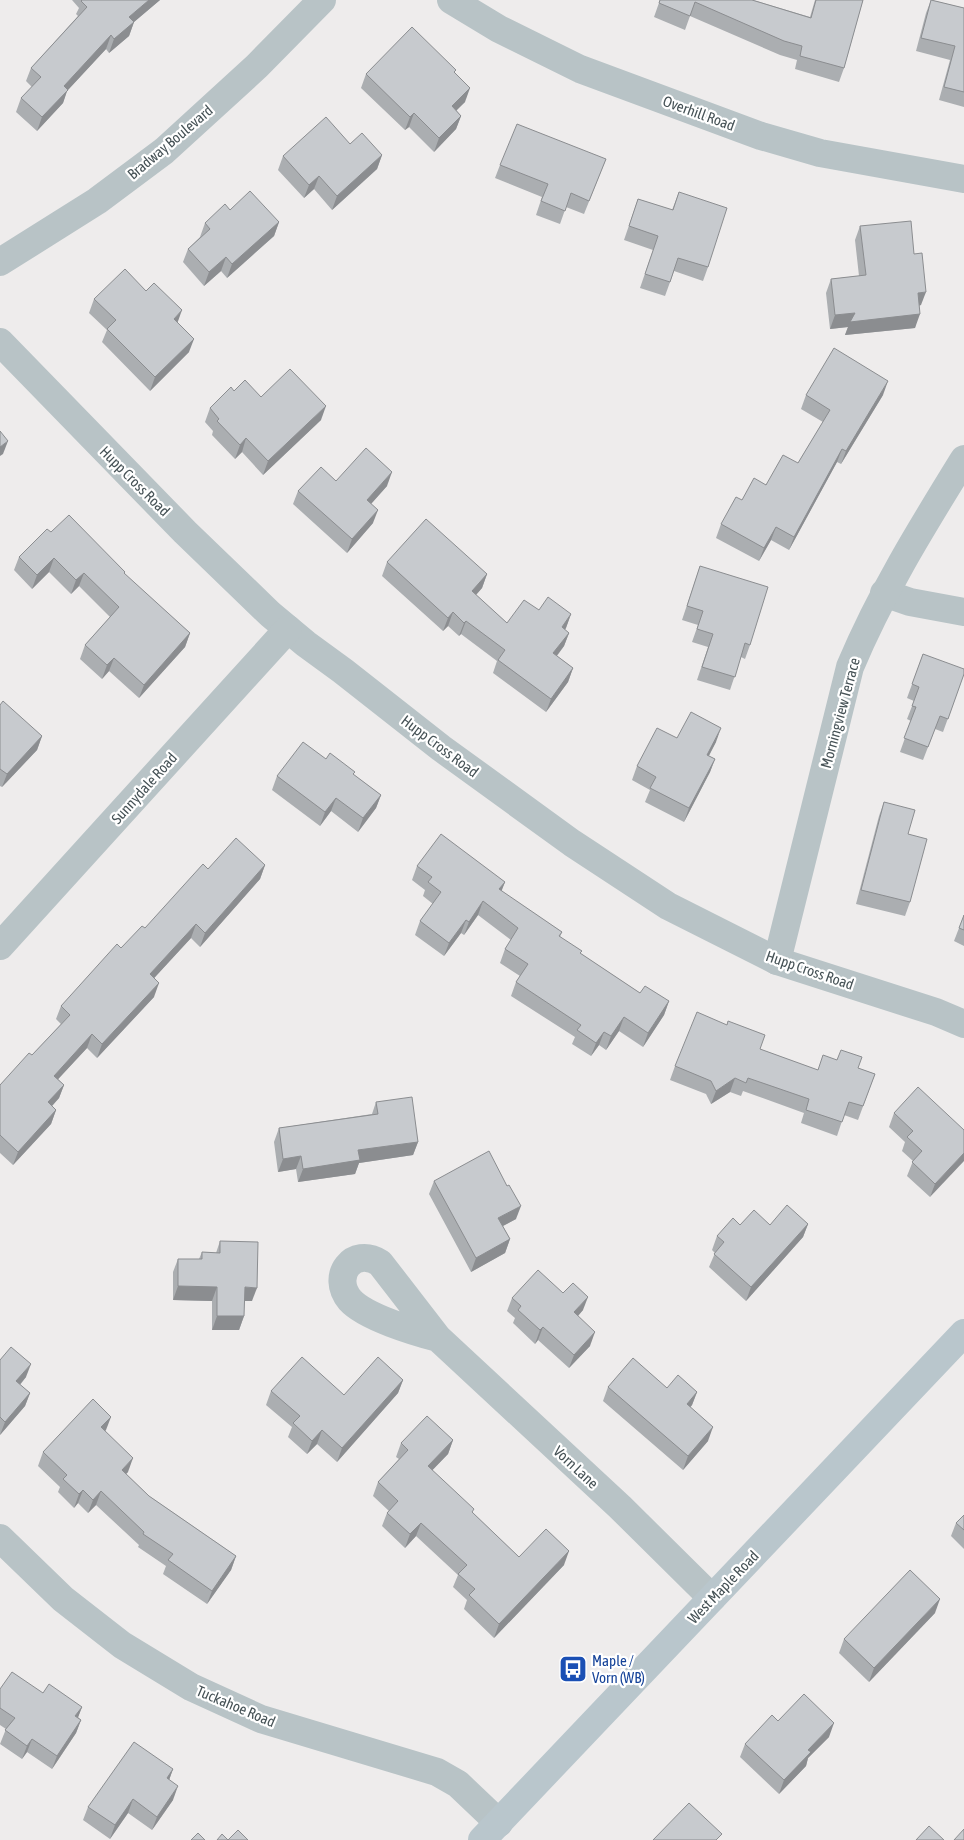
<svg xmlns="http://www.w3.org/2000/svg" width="964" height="1840" viewBox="0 0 964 1840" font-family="'Asap Condensed',sans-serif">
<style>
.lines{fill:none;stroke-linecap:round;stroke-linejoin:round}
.street{stroke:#b8c3c6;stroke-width:28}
.secondary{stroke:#b9c6cc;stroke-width:28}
.wall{fill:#abaeb1}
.shaded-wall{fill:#8b8d90}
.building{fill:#c7cace;stroke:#8b8d90}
.labels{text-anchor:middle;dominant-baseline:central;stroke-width:4.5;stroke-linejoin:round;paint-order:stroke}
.street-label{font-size:15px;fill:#465256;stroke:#fff}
.transit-label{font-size:15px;fill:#164399;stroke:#fff;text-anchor:start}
</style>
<rect width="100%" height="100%" fill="#eeecec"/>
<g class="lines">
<g class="street">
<polyline points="451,0 499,29 580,69 761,136 820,153 964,179"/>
<polyline points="0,262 97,201 164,151 257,66 322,0"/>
<polyline points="0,342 185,532 270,614 306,644 343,671 441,748 572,843 668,906 777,961 936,1012 964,1024"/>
<polyline points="884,593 910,602 964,612"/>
<polyline points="0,946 288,629"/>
<path d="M777 961 850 667C881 593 922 527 964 459"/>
<path d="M438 1338C415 1332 365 1317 350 1300 330 1276 353 1246 380 1263L438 1338 620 1507 712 1598"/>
<polyline points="0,1538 63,1599 122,1645 191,1687 261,1719 437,1772 458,1784 499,1823"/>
</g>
<polyline class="secondary" points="482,1840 964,1333"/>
</g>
<g class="wall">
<polygon points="72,0 160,0 134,22 129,36 109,53 106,49 67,91 63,103 37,131 16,112 21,98 32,87 26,81 31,68 78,16 76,14 79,8"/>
<polygon points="660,0 753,0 810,17 815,0 863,0 844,68 839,82 795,69 797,60 780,55 690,16 685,30 654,17"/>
<polygon points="931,0 964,8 964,107 939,100 950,60 916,51 926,13"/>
<polygon points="455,73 465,102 456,110 461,116 456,129 434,152 409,127 405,130 361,88 366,74"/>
<polygon points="350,144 382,155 377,169 332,210 314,189 304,198 278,170 283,156"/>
<polygon points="606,159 584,214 566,207 560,224 536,215 542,197 495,178 500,165"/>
<polygon points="679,192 708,267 703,281 674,271 665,296 640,288 653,250 624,240 638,199 672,210"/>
<polygon points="230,210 279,222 274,236 227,278 221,271 204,286 183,262 188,249 200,237 205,223"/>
<polygon points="860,226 914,254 921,305 919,306 915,328 845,335 848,327 830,329 826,293 831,279 859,276 855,240"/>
<polygon points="146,291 177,322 189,352 150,391 102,342 107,330 89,313 94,299"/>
<polygon points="234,391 261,397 321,420 263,475 242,452 235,459 212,435 213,431 205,422 210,408"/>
<polygon points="806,395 883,395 841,464 837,462 789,550 771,540 759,561 716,538 721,524 742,500 798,463 823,422 801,409"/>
<polygon points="336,481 387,486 371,504 373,523 347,553 293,504 298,491"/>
<polygon points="51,532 124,574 190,633 185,647 139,698 109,671 102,679 80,659 85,645 110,617 79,586 71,594 49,572 32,589 14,570 19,557"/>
<polygon points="387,562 487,574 482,588 476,595 507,623 539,610 571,614 565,630 569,633 564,646 557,656 573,668 568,682 546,712 493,673 497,661 461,634 459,636 448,626 443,631 382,576"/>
<polygon points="700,566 750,645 745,659 741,657 730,690 697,680 708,647 692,642 698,625 682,620"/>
<polygon points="923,654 964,674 943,732 935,729 923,760 900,752 911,721 907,719 914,701 907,698"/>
<polygon points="0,705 42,736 37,750 2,787 0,786"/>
<polygon points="677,738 716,742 709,756 715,759 710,772 684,822 645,802 650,790 632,780 637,766"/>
<polygon points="326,759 354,775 381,795 376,808 358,832 331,811 320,826 272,790 277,776"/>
<polygon points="884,802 908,834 910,902 905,916 856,904 879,816"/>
<polygon points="265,865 260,879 200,947 191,938 154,978 154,997 97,1058 87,1048 58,1079 64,1085 59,1098 52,1106 56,1110 51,1124 13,1165 0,1153 0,1085 32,1055 61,1024 56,1019 61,1006 121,948 145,928 208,869"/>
<polygon points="417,866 505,882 501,891 562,932 560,937 581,954 640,993 669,1001 664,1015 643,1047 619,1031 606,1050 599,1045 591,1056 572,1044 575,1037 511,996 516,982 520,976 500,963 505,949 511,940 478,915 464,935 461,933 444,956 415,935 420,921 433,904 423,896 425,890 412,880"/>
<polygon points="964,915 964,946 954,941"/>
<polygon points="760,1049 817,1070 858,1068 875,1074 858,1120 844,1115 837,1136 801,1123 804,1113 743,1091 741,1096 730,1092 711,1104 706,1094 670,1080 675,1066"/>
<polygon points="376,1102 418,1142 413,1155 359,1163 355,1174 298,1182 296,1169 278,1172 274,1142 279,1128 372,1114"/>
<polygon points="894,1113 964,1130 930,1197 907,1176 913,1161 902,1151 905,1142 889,1127"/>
<polygon points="434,1181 516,1219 503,1226 510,1239 505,1253 471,1272 429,1194"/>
<polygon points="808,1224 803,1237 746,1301 709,1267 715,1253 712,1250 717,1236 740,1225"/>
<polygon points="220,1241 252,1301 244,1301 244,1316 239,1330 212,1330 212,1301 173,1300 173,1272 178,1259 199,1259 202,1252 216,1253"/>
<polygon points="563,1293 583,1310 578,1316 590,1346 569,1368 538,1340 535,1344 513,1323 515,1318 507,1311 512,1298"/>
<polygon points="0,1360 26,1377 20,1385 30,1393 25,1406 0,1435"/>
<polygon points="403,1380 398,1393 337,1462 317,1444 307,1454 288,1437 292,1427 266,1405 271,1391 344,1395"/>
<polygon points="608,1387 667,1388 697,1392 692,1405 690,1407 708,1441 683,1470 603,1401"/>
<polygon points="106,1430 105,1431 128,1472 126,1474 149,1496 236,1556 231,1570 207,1604 163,1574 166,1566 138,1547 139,1545 96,1505 88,1513 78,1503 74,1508 58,1492 60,1487 38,1466 43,1452"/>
<polygon points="453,1440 448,1454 432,1470 473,1513 519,1557 564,1565 494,1638 464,1609 467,1600 453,1587 458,1575 416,1536 405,1548 382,1526 387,1513 389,1511 373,1496 378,1482 399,1459 396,1457 401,1443"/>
<polygon points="964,1515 964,1549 951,1536 956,1523"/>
<polygon points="935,1613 869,1682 839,1653 844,1639"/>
<polygon points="0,1689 43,1693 82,1707 78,1717 81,1720 76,1733 52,1769 27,1752 22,1759 0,1744 6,1729 0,1725"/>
<polygon points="829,1737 808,1758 806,1766 779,1794 740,1757 745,1744"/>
<polygon points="173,1769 169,1780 173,1800 152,1830 128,1813 110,1839 83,1820 88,1807"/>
</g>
<g class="shaded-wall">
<polygon points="149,0 160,0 134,22 129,36 109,53 114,39 129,17"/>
<polygon points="111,35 106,49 67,91 63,103 37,131 42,117 64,86"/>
<polygon points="470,88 465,102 447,120 452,106"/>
<polygon points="414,113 409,127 405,130 410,117"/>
<polygon points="461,116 456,129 434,152 439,138"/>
<polygon points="382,155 377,169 332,210 337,196"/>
<polygon points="319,176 314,189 304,198 309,185"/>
<polygon points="279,222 274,236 227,278 232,264"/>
<polygon points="226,257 221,271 204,286 209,272"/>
<polygon points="926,292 921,305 913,306 918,293"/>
<polygon points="182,310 177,324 174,319"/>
<polygon points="855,313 920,314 915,328 845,335 848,327 830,329 835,315"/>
<polygon points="194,339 189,352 150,391 155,377"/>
<polygon points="888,381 883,395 841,464 846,451"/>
<polygon points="326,406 321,420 263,475 268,461"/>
<polygon points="246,438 242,452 235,459 240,445"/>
<polygon points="8,441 3,454 0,456 0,447"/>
<polygon points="842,449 837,462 789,550 794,537"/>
<polygon points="392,472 387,486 362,514 367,500"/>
<polygon points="378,510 373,523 347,553 352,539"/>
<polygon points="776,527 771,540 759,561 764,548"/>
<polygon points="54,558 49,572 32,589 37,575"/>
<polygon points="84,573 79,586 71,594 76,580"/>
<polygon points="487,574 482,588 467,605 472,591"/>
<polygon points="453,612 448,626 443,631 448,618"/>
<polygon points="571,614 566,628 557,641 562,627"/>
<polygon points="466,621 461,634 459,636 464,623"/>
<polygon points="190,633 185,647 139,698 144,685"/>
<polygon points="569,633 564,646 548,667 553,653"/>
<polygon points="114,658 109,671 102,679 107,665"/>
<polygon points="573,668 568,682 546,712 551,699"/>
<polygon points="721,728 716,742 702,768 707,755"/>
<polygon points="42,736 37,750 2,787 7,774"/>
<polygon points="715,759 710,772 684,822 689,808"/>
<polygon points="381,795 376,808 358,832 363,818"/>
<polygon points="336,798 331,811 320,826 325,812"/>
<polygon points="265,865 260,879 200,947 205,933"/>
<polygon points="505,882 500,895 499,889"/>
<polygon points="483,901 478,915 464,935 469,922"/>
<polygon points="466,920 461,933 444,956 449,943"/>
<polygon points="196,924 191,938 145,988 150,974"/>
<polygon points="159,983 154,997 97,1058 102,1044"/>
<polygon points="669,1001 664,1015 643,1047 648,1033"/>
<polygon points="624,1017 619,1031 606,1050 611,1036"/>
<polygon points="604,1032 599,1045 591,1056 596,1043"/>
<polygon points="92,1034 87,1048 49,1089 54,1076"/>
<polygon points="735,1078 730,1092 711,1104 716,1091"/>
<polygon points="64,1085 59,1098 43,1116 48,1102"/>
<polygon points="56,1110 51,1124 13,1165 18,1152"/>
<polygon points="418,1142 413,1155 359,1163 355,1174 298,1182 303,1169 358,1150"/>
<polygon points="964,1153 964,1161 930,1197 935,1184"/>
<polygon points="301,1156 296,1169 278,1172 283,1159"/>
<polygon points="521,1206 516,1219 493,1231 498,1218"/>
<polygon points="808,1224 803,1237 746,1301 751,1287"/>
<polygon points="510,1239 505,1253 471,1272 476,1258"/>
<polygon points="178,1286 217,1287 212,1301 173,1300"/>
<polygon points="245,1287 257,1288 252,1301 240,1301"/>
<polygon points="588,1297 583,1310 569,1326 574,1312"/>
<polygon points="217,1316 244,1316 239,1330 212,1330"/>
<polygon points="543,1327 538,1340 535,1344 540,1330"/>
<polygon points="595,1332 590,1346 569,1368 574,1355"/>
<polygon points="31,1364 26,1377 11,1395 16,1381"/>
<polygon points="403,1380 398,1393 337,1462 342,1448"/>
<polygon points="697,1392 692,1405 682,1418 687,1404"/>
<polygon points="30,1393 25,1406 0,1435 5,1422"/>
<polygon points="111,1417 106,1430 96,1441 101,1427"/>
<polygon points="713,1427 708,1441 683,1470 688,1456"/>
<polygon points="322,1430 317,1444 307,1454 312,1441"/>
<polygon points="453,1440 448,1454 423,1480 428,1466"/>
<polygon points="133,1458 128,1472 117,1483 122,1470"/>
<polygon points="83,1490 78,1503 74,1508 79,1494"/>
<polygon points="101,1491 96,1505 88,1513 93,1500"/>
<polygon points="421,1523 416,1536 405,1548 410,1534"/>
<polygon points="569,1551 564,1565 494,1638 499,1624"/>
<polygon points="236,1556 231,1570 207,1604 212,1591"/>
<polygon points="940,1599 935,1613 869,1682 874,1668"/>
<polygon points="82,1707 77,1720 75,1716"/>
<polygon points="81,1720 76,1733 52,1769 57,1756"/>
<polygon points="834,1723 829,1737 808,1758 806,1766 779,1794 784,1780 808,1750"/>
<polygon points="32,1739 27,1752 22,1759 27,1746"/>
<polygon points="173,1769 168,1783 167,1778"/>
<polygon points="178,1786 173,1800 152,1830 157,1817"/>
<polygon points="133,1799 128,1813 110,1839 115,1825"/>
</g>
<g class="building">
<polygon points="82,0 149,0 129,17 134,22 114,39 111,35 64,86 68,90 42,117 21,98 41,77 31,68 87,7 81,1"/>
<polygon points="660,0 752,0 811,18 816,0 863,0 844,68 800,56 802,46 784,41 695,2 690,16 659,3"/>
<polygon points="931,0 964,8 964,92 944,87 955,46 921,38"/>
<polygon points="412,27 456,70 454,72 470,88 452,106 461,116 439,138 414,113 410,117 366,74"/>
<polygon points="326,117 350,144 362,133 382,155 337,196 319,176 309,185 283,156"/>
<polygon points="517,124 606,159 589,201 571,193 565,211 541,201 548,184 500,165"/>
<polygon points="250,191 279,222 232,264 226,257 209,272 188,249 210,229 205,223 225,204 230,210"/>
<polygon points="679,192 727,208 708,267 678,258 670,282 645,274 658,236 629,226 638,199 673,210"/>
<polygon points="911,221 914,254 922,253 926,292 918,293 920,314 850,322 855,313 835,315 831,279 866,275 860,226"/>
<polygon points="125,269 146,291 154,283 182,310 174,319 194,339 155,377 107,329 116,320 94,299"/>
<polygon points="834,348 888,381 846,451 842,449 794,537 776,527 764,548 721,524 736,497 742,500 754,478 766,485 783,455 798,463 830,410 806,395"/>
<polygon points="290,369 326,406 268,461 246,438 240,445 217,421 219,419 210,408 231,387 234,391 245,380 261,397"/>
<polygon points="0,431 8,441 0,447"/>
<polygon points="366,448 392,472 367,500 378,510 352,539 298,491 321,467 336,481"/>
<polygon points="69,515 125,572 124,573 190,633 144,685 114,658 107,665 85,645 119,607 84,573 76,580 54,558 37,575 19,557 47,529 51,532"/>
<polygon points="426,519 487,574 472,591 507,623 524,600 539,610 548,597 571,614 562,627 569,633 553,653 573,668 551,699 498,660 505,650 466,621 464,623 453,612 448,618 387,562"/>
<polygon points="700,566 768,587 750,645 745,643 735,677 702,667 713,634 697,629 703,611 687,606"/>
<polygon points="923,654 964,669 964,674 948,719 940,716 928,747 904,738 916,707 912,706 919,687 912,684"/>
<polygon points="3,701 42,736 7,774 0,769 0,705"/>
<polygon points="691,712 721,728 707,755 715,759 689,808 650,788 656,777 637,766 657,728 677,738"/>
<polygon points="303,742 326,759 330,753 355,772 353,774 381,795 363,818 336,798 325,812 277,776"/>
<polygon points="884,802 915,810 908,834 927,839 910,902 861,890"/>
<polygon points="441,834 505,882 499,889 562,932 559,936 582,951 580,953 640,993 645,986 669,1001 648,1033 624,1017 611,1036 604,1032 596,1043 577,1030 581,1025 516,982 528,964 505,949 518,928 483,901 469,922 466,920 449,943 420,921 441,892 428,882 432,877 417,866"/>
<polygon points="236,838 265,865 205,933 196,924 150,974 159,983 102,1044 92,1034 54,1076 64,1085 48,1102 56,1110 18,1152 0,1135 0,1085 29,1053 32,1055 70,1015 61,1006 117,944 121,948 142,926 145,928 203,864 208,869"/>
<polygon points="964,915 964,930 959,928"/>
<polygon points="697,1012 727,1025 728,1021 765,1035 760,1049 818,1070 823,1055 837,1060 841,1050 862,1057 858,1068 875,1074 863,1106 849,1102 842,1122 806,1110 809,1099 748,1078 746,1083 735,1078 716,1091 711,1081 675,1066"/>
<polygon points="918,1087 964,1130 964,1153 935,1184 912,1162 922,1151 907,1137 913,1131 894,1113"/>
<polygon points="412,1097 418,1142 358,1150 360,1160 303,1169 301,1156 283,1159 279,1128 378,1114 376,1102"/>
<polygon points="489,1151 507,1186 509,1185 521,1206 498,1218 510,1239 476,1258 434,1181"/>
<polygon points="787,1205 808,1224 751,1287 714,1254 724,1242 717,1236 733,1218 740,1225 754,1210 770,1225"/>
<polygon points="220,1241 258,1242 257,1288 245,1287 244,1316 217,1316 217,1287 178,1286 178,1259 202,1259 202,1252 220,1253"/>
<polygon points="538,1270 563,1293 573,1283 588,1297 574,1312 595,1332 574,1355 543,1327 540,1330 518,1310 521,1306 512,1298"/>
<polygon points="11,1347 31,1364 16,1381 30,1393 5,1422 0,1417 0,1360"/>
<polygon points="302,1357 344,1395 378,1357 403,1380 342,1448 322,1430 312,1441 293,1423 300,1416 271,1391"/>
<polygon points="633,1358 667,1388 678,1375 697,1392 687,1404 713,1427 688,1456 608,1387"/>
<polygon points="93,1399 111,1417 101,1427 133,1458 122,1470 149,1496 236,1556 212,1591 168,1560 173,1554 143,1534 144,1532 101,1491 93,1500 83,1490 79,1494 63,1479 67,1475 43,1452"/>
<polygon points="427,1416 453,1440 428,1466 474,1509 472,1512 519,1557 546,1529 569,1551 499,1624 469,1595 475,1589 458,1574 467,1565 421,1523 410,1534 387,1513 398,1501 378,1482 408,1450 401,1443"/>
<polygon points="964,1515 964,1530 956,1523"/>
<polygon points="910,1570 940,1599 874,1668 844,1639"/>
<polygon points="12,1672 43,1693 49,1684 82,1707 75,1716 81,1720 57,1756 32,1739 27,1746 5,1730 15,1718 0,1708 0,1689"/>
<polygon points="804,1694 834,1723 808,1750 811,1752 784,1780 745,1744 772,1715 778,1721"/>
<polygon points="134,1742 173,1769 167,1778 178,1786 157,1817 133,1799 115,1825 88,1807"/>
<polygon points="689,1803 722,1834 716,1840 653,1840"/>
<polygon points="929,1826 944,1840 916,1840"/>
<polygon points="964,1829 964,1840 954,1840"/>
<polygon points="238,1830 248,1840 217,1840 222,1834 228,1840"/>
<polygon points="198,1833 205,1840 191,1840"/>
</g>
<defs>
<symbol id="bus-square" viewBox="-11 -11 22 22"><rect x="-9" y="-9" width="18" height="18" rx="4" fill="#1a4fb4" stroke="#fff"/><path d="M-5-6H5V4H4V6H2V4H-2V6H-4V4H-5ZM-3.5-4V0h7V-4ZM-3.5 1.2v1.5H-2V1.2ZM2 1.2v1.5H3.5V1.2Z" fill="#fff"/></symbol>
</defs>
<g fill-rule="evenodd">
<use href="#bus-square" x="557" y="1653" width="32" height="32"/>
</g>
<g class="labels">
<g class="street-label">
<text transform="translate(699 113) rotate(20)">Overhill Road</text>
<text transform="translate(170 142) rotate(-40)">Bradway Boulevard</text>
<text transform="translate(135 481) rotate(45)">Hupp Cross Road</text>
<text transform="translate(840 713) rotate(-75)">Morningview Terrace</text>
<text transform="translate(440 746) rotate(37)">Hupp Cross Road</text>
<text transform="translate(144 788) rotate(-48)">Sunnydale Road</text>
<text transform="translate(810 970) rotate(19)">Hupp Cross Road</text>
<text transform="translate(576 1467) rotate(43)">Vorn Lane</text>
<text transform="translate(723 1587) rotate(-46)">West Maple Road</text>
<text transform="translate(236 1706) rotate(23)">Tuckahoe Road</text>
</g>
<g class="transit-label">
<text x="592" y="1660">Maple /<tspan x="592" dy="17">Vorn (WB)</tspan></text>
</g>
</g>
</svg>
